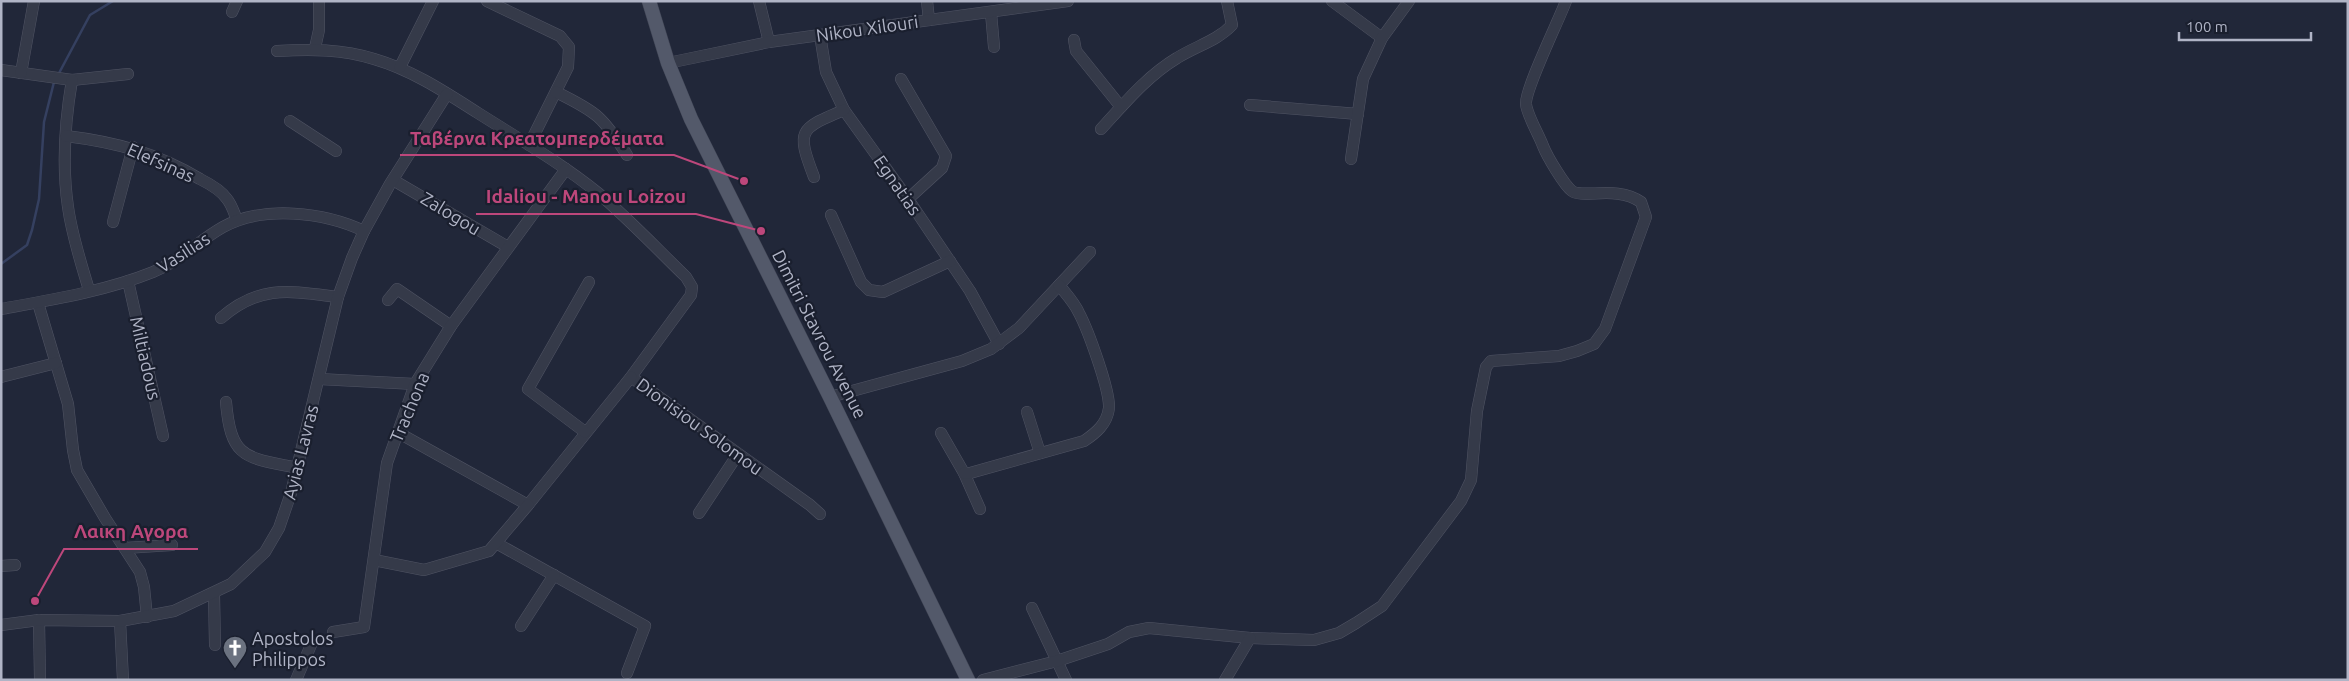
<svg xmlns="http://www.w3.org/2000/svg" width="2349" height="681" viewBox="0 0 2349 681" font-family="Ubuntu,sans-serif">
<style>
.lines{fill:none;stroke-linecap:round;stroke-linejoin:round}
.stream{stroke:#354060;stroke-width:2.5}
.minor-casing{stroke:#505464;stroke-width:12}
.major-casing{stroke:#3e4353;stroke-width:15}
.minor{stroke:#353a49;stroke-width:11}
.major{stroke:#53596a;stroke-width:14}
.labels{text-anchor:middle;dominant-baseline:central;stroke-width:4.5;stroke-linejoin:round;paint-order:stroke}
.street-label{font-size:18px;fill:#b0b4c6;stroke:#1a1f2e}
.poi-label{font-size:18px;fill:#b0b4c6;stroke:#1a1f2e;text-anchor:start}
.leader{fill:none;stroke:#bd477b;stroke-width:2}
.callout-dot{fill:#bd477b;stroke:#1a1f2e;stroke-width:2}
.callout-label{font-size:19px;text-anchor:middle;font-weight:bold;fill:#bd477b;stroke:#1a1f2e;stroke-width:4.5;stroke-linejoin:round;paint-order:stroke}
</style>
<rect width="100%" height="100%" fill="#212739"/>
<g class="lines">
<g class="stream">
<polyline points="58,75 90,15 113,1"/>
<polyline points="1,264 27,245 32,230 39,199 44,122 54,82"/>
</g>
<defs>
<g id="minor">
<polyline points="487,1 560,36 569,47 568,67 529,145"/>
<polyline points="759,1 769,42"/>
<polyline points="927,1 929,20"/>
<polyline points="1332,1 1382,38"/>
<polyline points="232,12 237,1"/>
<polyline points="991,13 994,47"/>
<polyline points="820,35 826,72 844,110 908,199 970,291 999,344"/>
<polyline points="1074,40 1076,51 1121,107"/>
<polyline points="315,48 319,30 319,1"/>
<path d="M277 51C310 49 342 49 374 59 412 70 445 92 478 113 519 139 561 163 598 193 629 219 657 249 686 277L692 287 691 295 631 377 810 505 820 514"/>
<polyline points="668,63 769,42 1068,1"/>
<polyline points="400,67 433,1"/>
<polyline points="1,70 72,80 128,74"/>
<polyline points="21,73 34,1"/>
<polyline points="901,79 946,156 942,168 908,199"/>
<path d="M72 80C65 121 62 166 68 207 72 236 81 263 89 290"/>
<path d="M556 92C597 112 603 117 627 155"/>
<polyline points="1250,105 1358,114"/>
<polyline points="290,121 336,151"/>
<path d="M1101 129C1124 104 1147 76 1177 58 1196 46 1217 41 1232 25L1227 1"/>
<path d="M66 136C115 142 157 153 200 179 210 184 221 190 227 199 232 205 234 213 237 220"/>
<polyline points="1351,159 1363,79 1382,38 1409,1"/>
<path d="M814 177C796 130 799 129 844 110"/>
<polyline points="393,180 508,247"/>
<polyline points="831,215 861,282 869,290 883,292 950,261"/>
<polyline points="113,222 133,147"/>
<polyline points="128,281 163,436"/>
<polyline points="388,300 397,289 451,326"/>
<polyline points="38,303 68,404 73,450 77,470 105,518 140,572 144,587 147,617"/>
<path d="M1 309C51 300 106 291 153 272 180 261 198 241 223 227 263 205 324 212 364 231"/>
<path d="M221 318C260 284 290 291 338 297"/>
<polyline points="1,377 56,363"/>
<polyline points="319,379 415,384"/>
<polyline points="830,397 962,361 991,349 1019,328 1090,252"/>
<path d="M226 402C231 460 246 457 297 468"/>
<polyline points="1027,412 1040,453"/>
<polyline points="397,432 528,505 631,377"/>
<polyline points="585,432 528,389 589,282"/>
<polyline points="941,433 964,473 980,509"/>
<path d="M964 473H970L1084 441C1096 433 1107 424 1109 408 1110 390 1088 330 1079 313 1074 302 1066 294 1059 285"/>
<polyline points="699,513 738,454"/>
<polyline points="496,543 645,626 627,673"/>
<polyline points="125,548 172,545"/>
<polyline points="374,560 424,570 489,551 528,505"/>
<polyline points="1,566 15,565"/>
<polyline points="214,594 215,645"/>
<polyline points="1032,608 1066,680"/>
<polyline points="39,620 40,680"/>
<polyline points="120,621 123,680"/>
<polyline points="1,625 39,620 120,621 174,611 231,584 265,552 279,528 291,493 338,297 352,258 364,231 390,184 447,94"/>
<polyline points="521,626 554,575"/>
<polyline points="333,632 364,627 387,463 415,384 451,326 566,169"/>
<polyline points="296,680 311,645"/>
<path d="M983 680 1057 661 1108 644 1129 632 1149 628 1250 638 1314 640 1339 633 1356 623 1382 606 1461 501 1471 480 1477 411 1486 367 1491 361 1559 356 1577 351 1594 344 1605 329 1646 217 1641 202C1617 185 1583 199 1572 191 1564 185 1547 156 1543 146 1539 135 1527 115 1526 104 1525 89 1559 20 1566 1"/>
<polyline points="1225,680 1250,638"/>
</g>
<polyline id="major" points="649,1 668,63 691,119 830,397 968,680"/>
</defs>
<use href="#minor" class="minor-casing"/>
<use href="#major" class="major-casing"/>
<use href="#minor" class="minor"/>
<use href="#major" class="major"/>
</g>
<defs>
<symbol id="church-pin" viewBox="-11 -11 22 30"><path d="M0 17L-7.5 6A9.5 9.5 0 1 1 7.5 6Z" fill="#6b7280" stroke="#1a1f2e"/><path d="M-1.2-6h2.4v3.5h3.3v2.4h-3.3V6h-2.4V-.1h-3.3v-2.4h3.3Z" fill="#fff"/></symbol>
</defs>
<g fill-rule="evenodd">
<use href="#church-pin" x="221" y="634" width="28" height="38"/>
</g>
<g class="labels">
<g class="street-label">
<text transform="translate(867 28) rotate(-8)">Nikou Xilouri</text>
<text transform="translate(161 162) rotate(24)">Elefsinas</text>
<text transform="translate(898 185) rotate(55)">Egnatias</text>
<text transform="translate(451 213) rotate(31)">Zalogou</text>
<text transform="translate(183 252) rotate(-33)">Vasilias</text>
<text transform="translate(820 334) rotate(63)">Dimitri Stavrou Avenue</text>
<text transform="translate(146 358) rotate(77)">Miltiadous</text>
<text transform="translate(409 407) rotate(-67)">Trachona</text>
<text transform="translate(700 426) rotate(36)">Dionisiou Solomou</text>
<text transform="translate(300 452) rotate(-76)">Ayias Lavras</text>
</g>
<g class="poi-label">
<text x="252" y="638">Apostolos<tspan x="252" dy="21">Philippos</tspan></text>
</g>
</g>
<path class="leader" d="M744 181L674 155H400M761 231L696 214H476M35 601L64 549H198"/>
<g class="callout-dot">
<circle cx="744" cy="181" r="5"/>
<circle cx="761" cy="231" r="5"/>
<circle cx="35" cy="601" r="5"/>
</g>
<g class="callout-label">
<text x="537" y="145">Ταβέρνα Κρεατομπερδέματα</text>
<text x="586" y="203">Idaliou - Manou Loizou</text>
<text x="131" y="538">Λαικη Αγορα</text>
</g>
<rect width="2349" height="681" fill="none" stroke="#b0b4c6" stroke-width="5"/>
<path d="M2179 32v8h132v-8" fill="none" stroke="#b0b4c6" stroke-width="2.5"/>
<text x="2186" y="32" font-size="15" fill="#b0b4c6" stroke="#1a1f2e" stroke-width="4" paint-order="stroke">100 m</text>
</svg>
